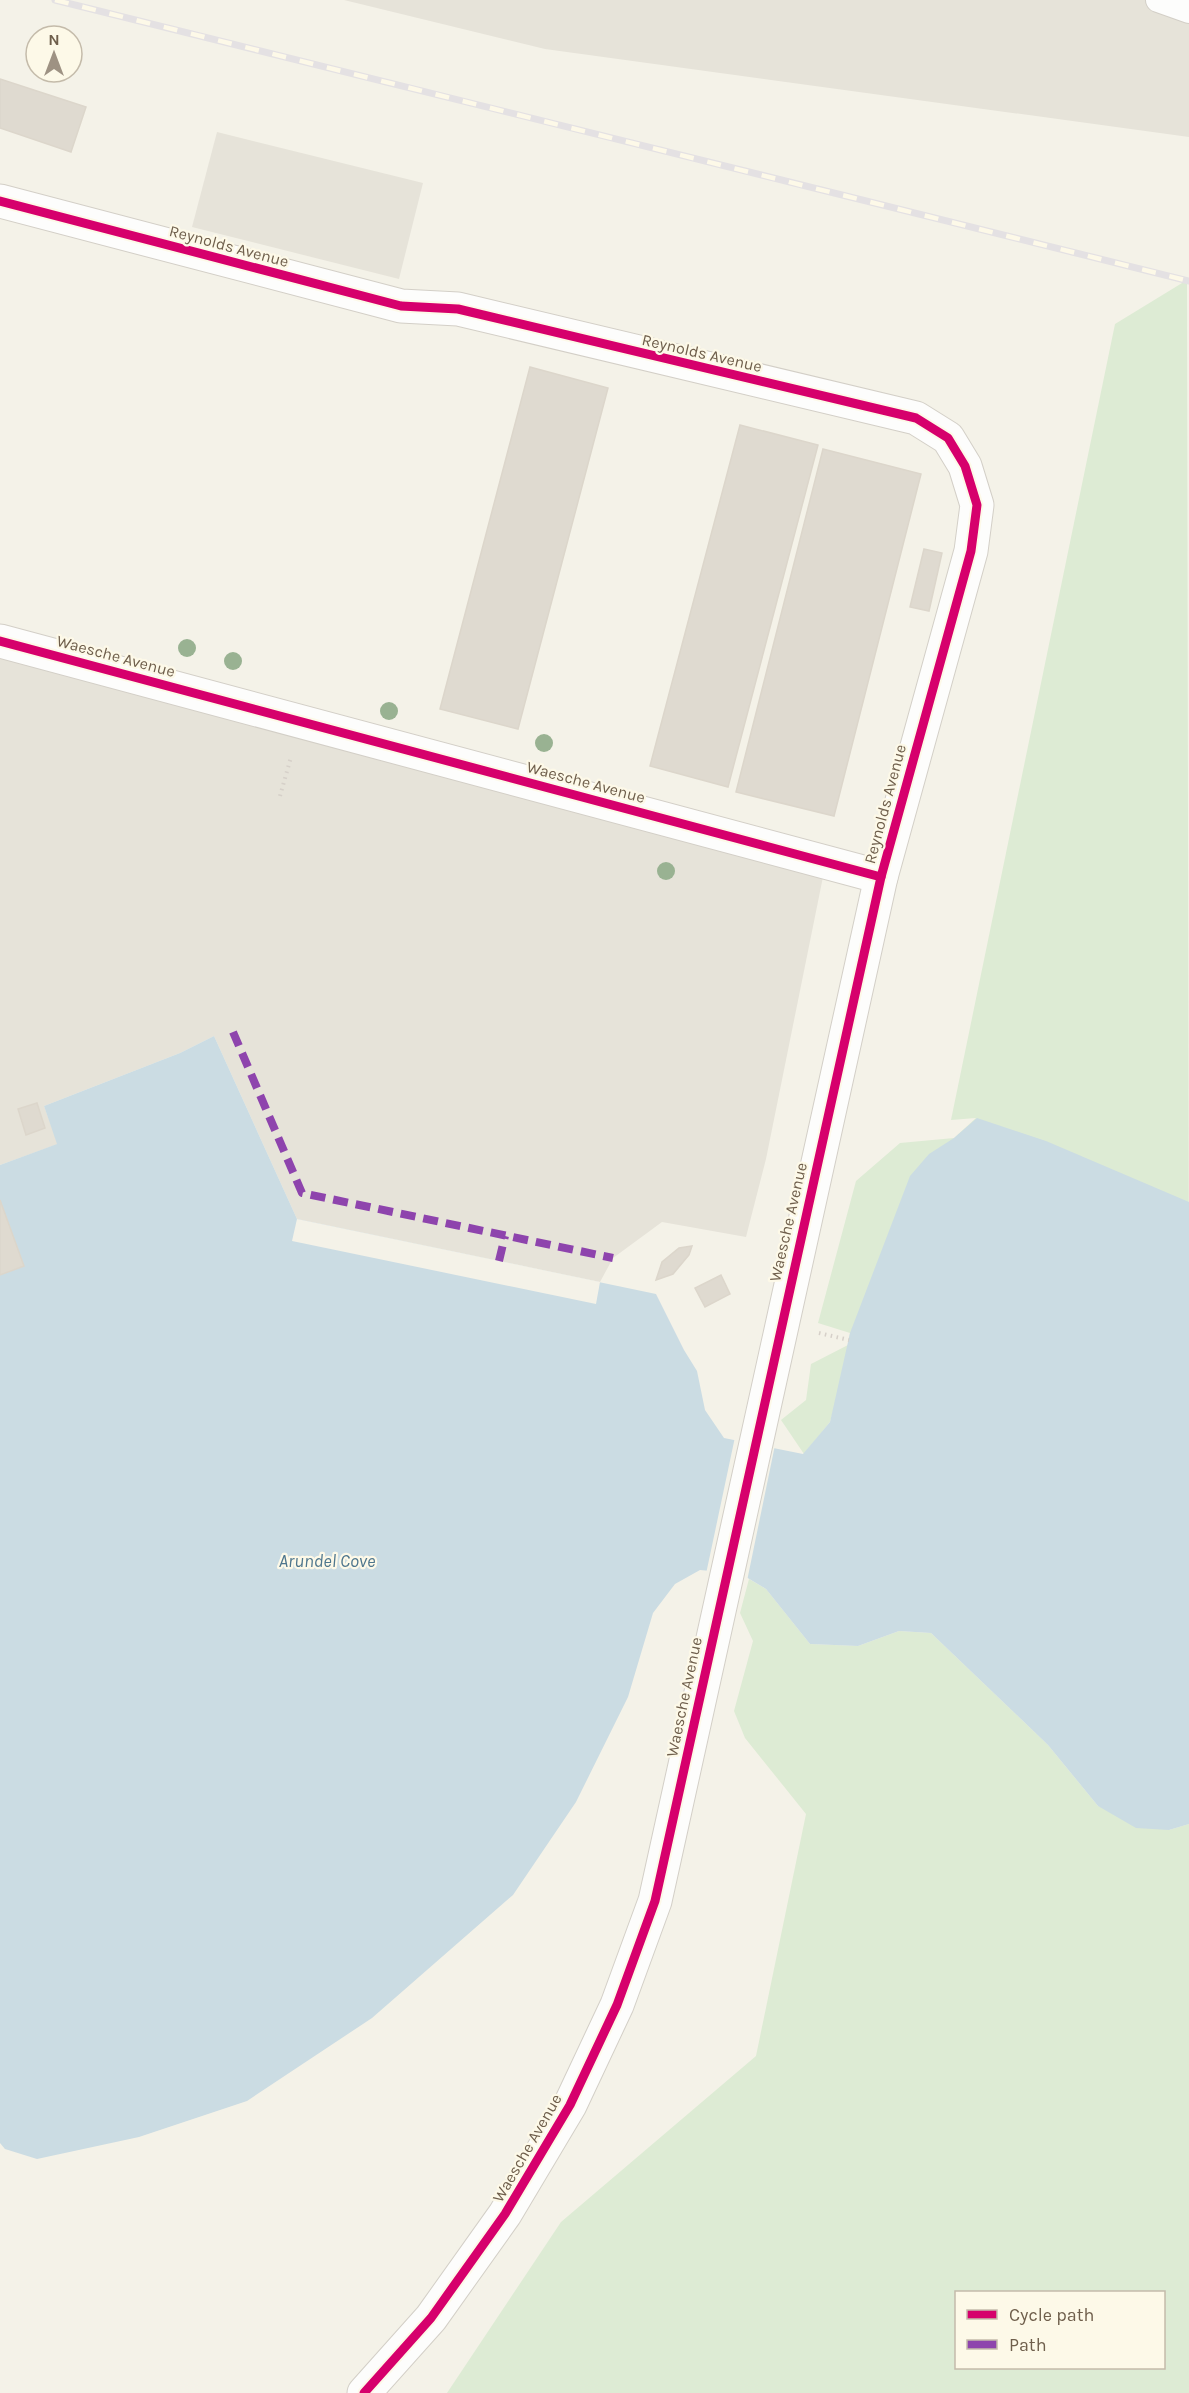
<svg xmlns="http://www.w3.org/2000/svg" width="1189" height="2393" viewBox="0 0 1189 2393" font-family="Karla,sans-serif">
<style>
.industrial{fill:#e6e3d9}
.green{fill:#ddebd4;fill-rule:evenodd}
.water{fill:#cbdce3}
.pier{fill:#f4f2e8}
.building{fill:#dfdad0;stroke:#dcd6cb;stroke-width:1.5}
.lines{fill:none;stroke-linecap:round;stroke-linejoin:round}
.service-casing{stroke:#d3cfc7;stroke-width:26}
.minor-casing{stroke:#d3cfc7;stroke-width:35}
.path{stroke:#d6d0c9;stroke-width:4;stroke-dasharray:1.5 4.5;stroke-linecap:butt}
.service{stroke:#fdfdfc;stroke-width:24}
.minor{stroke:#fdfdfc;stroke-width:33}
.rail-casing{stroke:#e4e1e3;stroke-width:7}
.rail{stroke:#fdf9e8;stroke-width:4.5;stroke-dasharray:14;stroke-linecap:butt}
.quiet{stroke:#8e44ad;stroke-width:8;stroke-dasharray:15 8;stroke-linecap:butt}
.cycleway-casing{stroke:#fdf9e8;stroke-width:13}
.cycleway{stroke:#d6006c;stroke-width:9}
.tree{fill:#99b292}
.labels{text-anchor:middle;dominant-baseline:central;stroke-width:4.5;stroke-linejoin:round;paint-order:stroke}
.street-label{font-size:16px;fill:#6f5f4c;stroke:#fdf9e8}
.water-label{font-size:18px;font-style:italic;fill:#4e768d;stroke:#fdf9e8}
</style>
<rect width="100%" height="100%" fill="#f4f2e8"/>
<g class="industrial">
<polygon points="344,0 1189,0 1189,137 545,49"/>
<polygon points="217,132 423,183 399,279 192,227"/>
<polygon points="0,641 826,862 766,1159 746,1237 662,1222 613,1258 600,1282 297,1219 214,1036 180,1053 44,1106 58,1144 0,1165"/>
</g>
<g class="green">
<polygon points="1187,280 1189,1355 839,1391 830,1422 804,1454 781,1420 806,1400 811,1364 848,1345 850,1333 818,1323 856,1181 900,1143 954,1138 976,1118 951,1120 1115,324"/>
<path d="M749 1579 766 1589 810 1644 858 1646 899 1631 931 1633 1048 1745 1098 1806 1169 1830 1189 1824V2393H447L561 2222 756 2056 806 1814 745 1738 734 1711 753 1641 740 1613ZM956 2292H1164V2368H956Z"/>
</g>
<polygon class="water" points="214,1036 297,1219 656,1294 684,1350 697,1371 705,1410 724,1438 803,1454 830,1422 850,1333 910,1176 929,1154 954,1138 977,1118 1046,1141 1189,1202 1189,1824 1169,1830 1136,1828 1098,1806 1048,1745 931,1633 899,1631 858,1646 810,1644 766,1589 741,1574 700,1570 675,1584 653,1613 628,1697 576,1802 513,1895 372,2018 247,2101 139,2137 37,2159 5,2149 0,2143 0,1165 57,1144 44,1106 180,1053"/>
<g class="pier">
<polygon points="297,1219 600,1282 596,1304 292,1241"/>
<polygon points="735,1437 775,1445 747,1581 740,1577 706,1574"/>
</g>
<g class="building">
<polygon points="0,79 86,107 71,152 0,128"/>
<polygon points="530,367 608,388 518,729 440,709"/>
<polygon points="740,425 818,445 728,787 650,766"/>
<polygon points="823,449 921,474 834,816 736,792"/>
<polygon points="924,549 942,553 929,611 910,607"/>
<polygon points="37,1103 45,1128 26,1135 18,1109"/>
<polygon points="0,1200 24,1266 0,1275"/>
<polygon points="692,1246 689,1255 673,1274 656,1280 662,1262 679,1248"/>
<polygon points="721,1275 730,1294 705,1307 695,1288"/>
</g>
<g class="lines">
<defs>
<polyline id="service" points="1158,0 1189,11"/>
<g id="minor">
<polyline points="0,201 401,306 458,309 916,418 948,438 965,466 977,505 971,551 881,877"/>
<polyline points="0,641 881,877 655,1901 617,2005 570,2105 505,2214 431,2318 364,2393"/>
</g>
</defs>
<use href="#service" class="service-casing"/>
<use href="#minor" class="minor-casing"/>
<g class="path">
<polyline points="280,796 291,757"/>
<polyline points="819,1333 849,1340"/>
</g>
<use href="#service" class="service"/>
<use href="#minor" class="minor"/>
<defs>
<polyline id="rail" points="55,0 1189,281"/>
</defs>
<use href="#rail" class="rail-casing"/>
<use href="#rail" class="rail"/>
<g class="quiet">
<polyline points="233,1032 302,1193 613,1258"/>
<polyline points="499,1261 505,1236"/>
</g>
<defs>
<g id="cycleway">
<polyline points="0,201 401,306 458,309 916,418 948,438 965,466 977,505 971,551 881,877"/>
<polyline points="0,641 881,877 655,1901 617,2005 570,2105 505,2214 431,2318 364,2393"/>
</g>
</defs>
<use href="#cycleway" class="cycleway-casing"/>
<use href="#cycleway" class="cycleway"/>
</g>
<g class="tree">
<circle cx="187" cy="648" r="9"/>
<circle cx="233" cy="661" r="9"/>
<circle cx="389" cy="711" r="9"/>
<circle cx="544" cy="743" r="9"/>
<circle cx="666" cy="871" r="9"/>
</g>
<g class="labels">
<g class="street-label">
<text transform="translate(229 246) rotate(15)">Reynolds Avenue</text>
<text transform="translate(702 353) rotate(13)">Reynolds Avenue</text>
<text transform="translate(116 656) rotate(15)">Waesche Avenue</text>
<text transform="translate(586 782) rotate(15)">Waesche Avenue</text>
<text transform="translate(885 804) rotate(-75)">Reynolds Avenue</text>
<text transform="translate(788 1222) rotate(-77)">Waesche Avenue</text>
<text transform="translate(684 1697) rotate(-78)">Waesche Avenue</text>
<text transform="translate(527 2148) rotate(-60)">Waesche Avenue</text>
</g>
<g class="water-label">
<text x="327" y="1561">Arundel Cove</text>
</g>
</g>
<rect x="955" y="2291" width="210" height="78" fill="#fdf9e8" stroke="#c4bbaa" stroke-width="1.5"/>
<rect x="967" y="2310" width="30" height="9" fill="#d6006c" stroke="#c4bbaa" stroke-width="1.5"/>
<text x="1009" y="2321" font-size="18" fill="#6f5f4c">Cycle path</text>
<rect x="967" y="2340" width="30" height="9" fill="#8e44ad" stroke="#c4bbaa" stroke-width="1.5"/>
<text x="1009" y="2351" font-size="18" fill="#6f5f4c">Path</text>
<g transform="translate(54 54)"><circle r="28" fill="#fdf9e8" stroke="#c4bbaa" stroke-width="1.5"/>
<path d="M0-4.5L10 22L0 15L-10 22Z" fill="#9e9283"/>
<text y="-9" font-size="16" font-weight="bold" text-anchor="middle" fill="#6f5f4c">N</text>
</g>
</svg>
